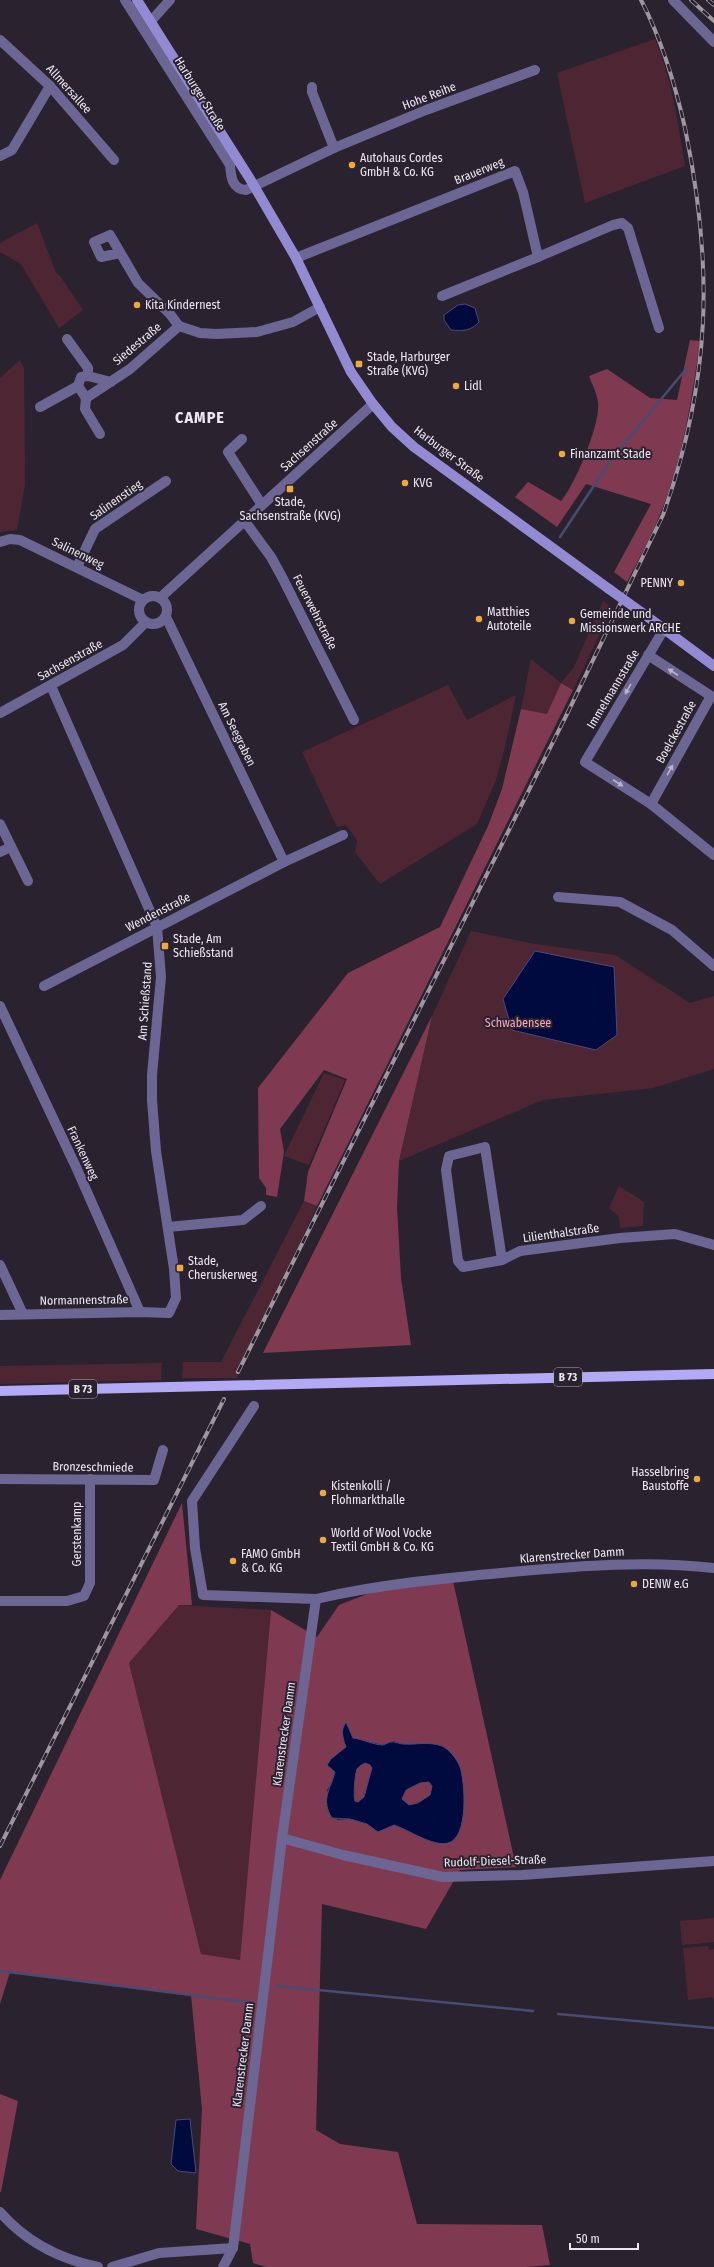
<svg xmlns="http://www.w3.org/2000/svg" width="714" height="2267" viewBox="0 0 714 2267" font-family="'Fira Sans Condensed',sans-serif">
<style>
.green{fill:#4e2633}
.forest{fill:#7f3a51;fill-rule:evenodd}
.water{fill:#010a3e;stroke:#484c73;fill-rule:evenodd}
.lines{fill:none;stroke-linecap:round;stroke-linejoin:round}
.stream{stroke:#484c73;stroke-width:2.5}
.minor{stroke:#6c6694;stroke-width:10}
.tertiary{stroke:#6c6694;stroke-width:10}
.secondary{stroke:#938ad4;stroke-width:10}
.primary{stroke:#b2aaf6;stroke-width:10}
.rail-casing{stroke:#9e97a2;stroke-width:4}
.rail{stroke:#2b2230;stroke-width:2.5;stroke-dasharray:8;stroke-linecap:butt}
.secondary-bridge{stroke:#938ad4;stroke-width:10}
.oneway{fill:#b9b3cb}
.poi-dot{fill:#eea83c;stroke:#2b2230;stroke-width:1.5}
.labels{text-anchor:middle;dominant-baseline:central;stroke-width:4;stroke-linejoin:round;paint-order:stroke}
.shield{fill:#2b2230;stroke:#b2acb6;stroke-width:1}
.shield-label{font-size:11px;font-weight:bold;fill:#ece7f0}
.street-label{font-size:12px;fill:#ece7f0;stroke:#2b2230}
.poi-label{font-size:12px;fill:#ece7f0;stroke:#2b2230;text-anchor:start}
.park-label{font-size:12px;fill:#f8a4bc;stroke:#2b2230}
.district-label{font-size:16px;font-weight:bold;letter-spacing:1px;fill:#ece7f0;stroke:#2b2230}
</style>
<rect width="100%" height="100%" fill="#2b2230"/>
<g class="green">
<path d="M655 39C672 80 678 123 685 166L585 203 557 73Z"/>
<polygon points="37,223 56,273 60,276 83,310 59,328 21,264 0,252 0,243"/>
<polygon points="20,360 24,368 25,485 17,530 0,532 0,378"/>
<polygon points="603,601 612,608 573,690 561,683 547,714 521,709 531,659 561,683 574,667"/>
<polygon points="448,685 467,720 516,695 505,747 496,780 477,824 380,884 355,852 357,840 346,825 337,827 302,752"/>
<polygon points="471,931 535,944 615,955 690,1003 714,996 714,1069 653,1088 543,1100 399,1161 432,1016"/>
<polygon points="324,1073 345,1080 309,1165 284,1156"/>
<polygon points="619,1186 644,1202 643,1226 620,1228 619,1217 609,1208"/>
<polygon points="304,1201 317,1206 237,1378 182,1378 183,1362 221,1362"/>
<polygon points="162,1363 161,1380 0,1384 0,1366"/>
<polygon points="179,1605 271,1610 240,1960 201,1954 129,1663"/>
<polygon points="714,1918 714,1942 682,1945 680,1921"/>
<polygon points="708,1946 709,1950 714,1949 714,2001 713,1997 688,2000 683,1948"/>
</g>
<g class="forest">
<path d="M690 340 700 341C693 392 685 444 668 493 658 524 642 553 627 582L614 572 651 504 586 484 557 527 515 497 528 482 561 501C575 485 601 423 598 402 597 393 592 384 589 376L607 369 650 398 677 400Z"/>
<polygon points="561,683 573,690 317,1206 304,1201 308,1172 347,1079 324,1070 280,1129 284,1152 277,1197 266,1195 266,1188 259,1178 258,1088 348,973 440,927 488,826 502,789 521,709 547,714"/>
<polygon points="432,1016 399,1161 397,1207 401,1278 411,1345 263,1353"/>
<path d="M182 1503 192 1605H179L129 1663 201 1954 240 1960 271 1610 317 1637 339 1605 375 1591 453 1581 516 1867 460 1870 426 1929 322 1904 316 2130 340 2144 398 2152 417 2224 542 2225 550 2265 526 2267H266L253 2263 250 2244 196 2229 202 2109 191 1995 10 1972 0 2004V1880ZM345 1722 353 1738 383 1745 393 1741 406 1745 429 1743 459 1766 463 1813 426 1838 394 1825 378 1832 367 1824 350 1819 337 1820 327 1790C335 1778 336 1772 331 1759L346 1747Z"/>
<path d="M365 1763 370 1764 372 1768 364 1797 358 1802 355 1801C353 1797 355 1773 357 1769 359 1766 363 1764 365 1763Z"/>
<polygon points="429,1782 432,1786 430,1796 423,1801 409,1805 402,1799 406,1790 420,1783"/>
<polygon points="0,2094 18,2101 1,2192 0,2192"/>
</g>
<g class="water">
<path d="M465 304 475 308 479 322C471 331 463 331 451 330L444 320V315L458 305Z"/>
<polygon points="535,951 614,967 617,1035 596,1050 512,1030 503,999"/>
<path d="M346 1722 353 1738C362 1739 374 1745 383 1745 386 1744 389 1742 391 1742 395 1741 399 1744 403 1744 416 1745 428 1741 442 1746 449 1749 457 1759 460 1767 465 1782 469 1838 448 1843 433 1847 409 1830 394 1825L378 1832 367 1824 350 1819 332 1818C320 1799 331 1789 335 1772L327 1765 331 1759 346 1747C343 1739 340 1730 346 1722ZM365 1763 370 1765 372 1768 364 1797 358 1802 355 1801C353 1797 355 1773 357 1769 359 1766 363 1764 365 1763ZM429 1782 432 1786 430 1795 418 1803 409 1805 402 1799 406 1790 420 1783Z"/>
<polygon points="190,2119 196,2173 178,2171 171,2164 176,2120"/>
</g>
<g class="lines">
<g class="stream">
<polyline points="560,537 613,457 687,368"/>
<polyline points="0,1971 255,2003"/>
<polyline points="277,1986 533,2011"/>
<polyline points="558,2014 714,2028"/>
</g>
<g class="minor">
<path d="M125 0 230 165C231 177 232 189 246 190L334 148 426 110 535 70"/>
<polyline points="673,0 714,42"/>
<polyline points="151,21 170,0"/>
<polyline points="0,40 50,86 114,160"/>
<polyline points="312,87 312,92 334,148"/>
<polyline points="0,156 12,150 50,86"/>
<polyline points="120,253 101,257 94,242 110,235 138,283 170,314 179,326 200,333 216,334 257,332 293,322 320,307"/>
<polyline points="538,257 613,225 622,223 628,228 659,328"/>
<polyline points="296,258 515,171 523,192 538,257 442,296"/>
<polyline points="67,339 88,368 88,376"/>
<polyline points="86,398 130,369 179,326"/>
<polyline points="86,398 78,386 81,377 88,376 111,382"/>
<polyline points="86,398 85,409 100,434"/>
<polyline points="40,407 78,386"/>
<polyline points="242,439 228,452 262,505"/>
<polyline points="244,520 271,557 282,577 354,720"/>
<polyline points="0,542 10,539 20,540 143,600"/>
<polyline points="77,567 95,529 166,481"/>
<polyline points="166,617 284,862"/>
<polyline points="664,629 585,762 651,804 714,855"/>
<polyline points="648,655 711,696 651,804"/>
<polyline points="0,824 28,881"/>
<polyline points="0,852 11,847"/>
<polyline points="558,897 620,902 672,930 714,966"/>
<polyline points="44,986 284,862 343,835"/>
<polyline points="0,1006 76,1167 140,1312"/>
<polyline points="168,1227 243,1220 261,1206"/>
<polyline points="502,1260 485,1147 449,1156 446,1170 458,1261 463,1267 502,1260 520,1251 620,1238 675,1234 714,1245"/>
<polyline points="0,1265 23,1314"/>
<polyline points="0,1315 140,1312 169,1313 176,1298 174,1269 156,1151 152,1100 152,1075 161,977 157,927 51,686"/>
<polyline points="254,1406 192,1501 195,1548 203,1595 316,1599"/>
<polyline points="0,1479 154,1480 163,1450"/>
<polyline points="0,1601 67,1601 84,1596 90,1583 90,1479"/>
<polyline points="282,1838 343,1855 443,1877 522,1875 714,1861"/>
<path d="M0 2212C25 2241 60 2259 98 2267"/>
<polyline points="112,2267 159,2253 233,2248"/>
<path d="M223 2267 233 2248 282 1838 316 1599C380 1584 446 1578 511 1572 579 1566 647 1560 714 1568"/>
</g>
<g class="tertiary">
<circle cx="153" cy="610" r="14"/>
<polyline points="160,598 373,404"/>
<polyline points="0,713 123,645 146,622"/>
</g>
<g class="secondary">
<polyline points="137,0 250,179 296,258 351,372 373,404 392,427 414,447 609,589"/>
<polyline points="641,612 714,666"/>
</g>
<polyline class="primary" points="0,1391 714,1374"/>
<defs>
<g id="rail">
<polyline points="691,0 714,21"/>
<polyline points="708,0 714,5"/>
<path d="M238 1372 568 712 663 515C711 380 714 268 685 128 675 84 662 40 641 0"/>
<polyline points="0,1846 224,1399"/>
</g>
</defs>
<use href="#rail" class="rail-casing"/>
<use href="#rail" class="rail"/>
<polyline class="secondary-bridge" points="609,589 641,612"/>
</g>
<defs><path id="oneway-solid" d="M-6-.8H1V-3.2L6.5 0L1 3.2V.8H-6Z"/></defs>
<g class="oneway">
<use href="#oneway-solid" transform="translate(673 672) rotate(-147)"/>
<use href="#oneway-solid" transform="translate(628 689) rotate(120)"/>
<use href="#oneway-solid" transform="translate(670 770) rotate(-61)"/>
<use href="#oneway-solid" transform="translate(618 783) rotate(33)"/>
</g>
<g class="poi-dot">
<circle cx="352" cy="165" r="4"/>
<circle cx="137" cy="305" r="4"/>
<rect x="355" y="360" width="8" height="8" rx="2"/>
<circle cx="456" cy="386" r="4"/>
<circle cx="562" cy="454" r="4"/>
<circle cx="405" cy="483" r="4"/>
<rect x="286" y="485" width="8" height="8" rx="2"/>
<circle cx="681" cy="583" r="4"/>
<circle cx="479" cy="619" r="4"/>
<circle cx="572" cy="621" r="4"/>
<rect x="161" y="942" width="8" height="8" rx="2"/>
<rect x="176" y="1264" width="8" height="8" rx="2"/>
<circle cx="697" cy="1479" r="4"/>
<circle cx="323" cy="1493" r="4"/>
<circle cx="323" cy="1540" r="4"/>
<circle cx="233" cy="1561" r="4"/>
<circle cx="634" cy="1584" r="4"/>
</g>
<g class="labels">
<g class="shield">
<rect x="554" y="1368" width="28" height="18" rx="3"/>
<rect x="69" y="1380" width="28" height="18" rx="3"/>
</g>
<g class="shield-label">
<text x="568" y="1377">B 73</text>
<text x="83" y="1389">B 73</text>
</g>
<g class="street-label">
<text transform="translate(69 89) rotate(48)">Allmersallee</text>
<text transform="translate(200 94) rotate(58)">Harburger Straße</text>
<text transform="translate(429 96) rotate(-21)">Hohe Reihe</text>
<text transform="translate(479 171) rotate(-22)">Brauerweg</text>
<text transform="translate(137 344) rotate(-40)">Siedestraße</text>
<text transform="translate(309 445) rotate(-42)">Sachsenstraße</text>
<text transform="translate(449 454) rotate(37)">Harburger Straße</text>
<text transform="translate(116 500) rotate(-35)">Salinenstieg</text>
<text transform="translate(78 553) rotate(26)">Salinenweg</text>
<text transform="translate(315 612) rotate(63)">Feuerwehrstraße</text>
<text transform="translate(70 660) rotate(-29)">Sachsenstraße</text>
<text transform="translate(613 689) rotate(-59)">Immelmannstraße</text>
<text transform="translate(676 732) rotate(-61)">Boelckestraße</text>
<text transform="translate(237 734) rotate(64)">Am Seegraben</text>
<text transform="translate(158 912) rotate(-27)">Wendenstraße</text>
<text transform="translate(145 1001) rotate(-86)">Am Schießstand</text>
<text transform="translate(83 1153) rotate(65)">Frankenweg</text>
<text transform="translate(561 1233) rotate(-8)">Lilienthalstraße</text>
<text transform="translate(84 1300) rotate(-1)">Normannenstraße</text>
<text transform="translate(93 1467) rotate(1)">Bronzeschmiede</text>
<text transform="translate(77 1534) rotate(-90)">Gerstenkamp</text>
<text transform="translate(572 1555) rotate(-4)">Klarenstrecker Damm</text>
<text transform="translate(284 1734) rotate(-82)">Klarenstrecker Damm</text>
<text transform="translate(495 1861) rotate(-2)">Rudolf-Diesel-Straße</text>
<text transform="translate(243 2055) rotate(-83)">Klarenstrecker Damm</text>
</g>
<g class="poi-label">
<text x="360" y="158">Autohaus Cordes<tspan x="360" dy="14">GmbH &amp; Co. KG</tspan></text>
<text x="145" y="305">Kita Kindernest</text>
<text x="367" y="357">Stade, Harburger<tspan x="367" dy="14">Straße (KVG)</tspan></text>
<text x="464" y="386">Lidl</text>
<text x="570" y="454">Finanzamt Stade</text>
<text x="413" y="483">KVG</text>
<text x="290" y="502" text-anchor="middle">Stade,<tspan x="290" dy="14">Sachsenstraße (KVG)</tspan></text>
<text x="673" y="583" text-anchor="end">PENNY</text>
<text x="487" y="612">Matthies<tspan x="487" dy="14">Autoteile</tspan></text>
<text x="580" y="614">Gemeinde und<tspan x="580" dy="14">Missionswerk ARCHE</tspan></text>
<text x="173" y="939">Stade, Am<tspan x="173" dy="14">Schießstand</tspan></text>
<text x="188" y="1261">Stade,<tspan x="188" dy="14">Cheruskerweg</tspan></text>
<text x="689" y="1472" text-anchor="end">Hasselbring<tspan x="689" dy="14">Baustoffe</tspan></text>
<text x="331" y="1486">Kistenkolli /<tspan x="331" dy="14">Flohmarkthalle</tspan></text>
<text x="331" y="1533">World of Wool Vocke<tspan x="331" dy="14">Textil GmbH &amp; Co. KG</tspan></text>
<text x="241" y="1554">FAMO GmbH<tspan x="241" dy="14">&amp; Co. KG</tspan></text>
<text x="642" y="1584">DENW e.G</text>
</g>
<g class="park-label">
<text x="518" y="1023">Schwabensee</text>
</g>
<g class="district-label">
<text x="200" y="417">CAMPE</text>
</g>
</g>
<path d="M570 2243v6h68v-6" fill="none" stroke="#ece7f0" stroke-width="2"/>
<text x="576" y="2243" font-size="12" fill="#ece7f0" stroke="#2b2230" stroke-width="3" paint-order="stroke">50 m</text>
</svg>
